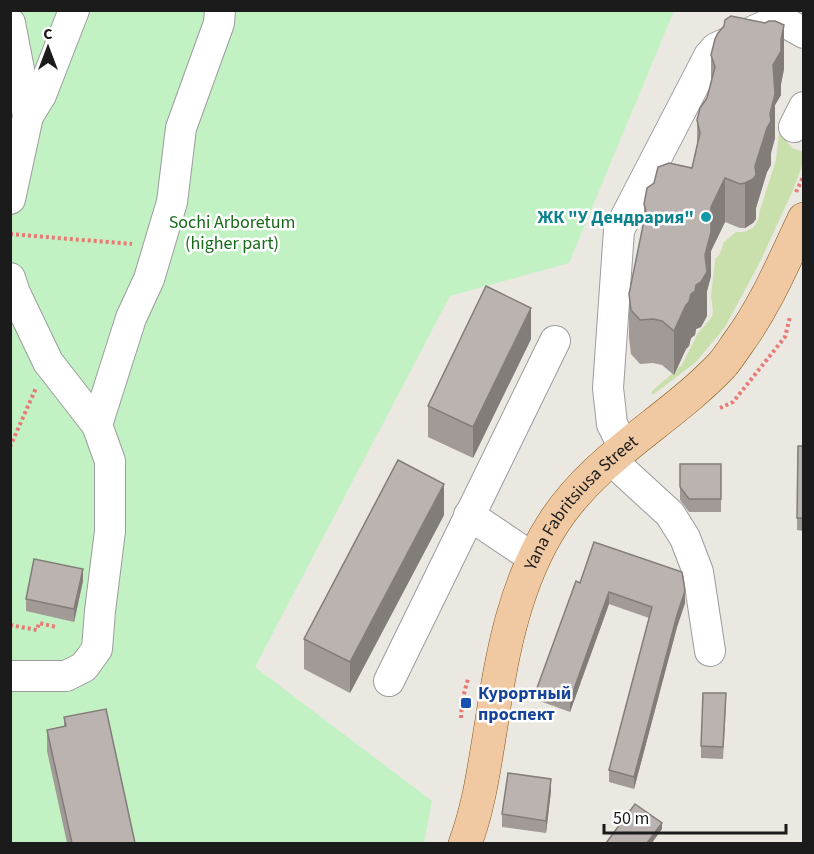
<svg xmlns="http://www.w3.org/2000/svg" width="814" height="854" viewBox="0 0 814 854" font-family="'Source Sans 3',sans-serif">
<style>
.grass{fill:#c9e0ac}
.park{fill:#c2f2c3}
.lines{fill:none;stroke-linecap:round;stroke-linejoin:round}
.minor-casing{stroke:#9c9c9c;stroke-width:32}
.major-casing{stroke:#815411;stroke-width:34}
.path{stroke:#e87a76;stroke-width:4;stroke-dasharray:3 3;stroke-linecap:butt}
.minor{stroke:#fff;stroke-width:30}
.major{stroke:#f0c9a2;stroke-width:33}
.wall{fill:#a19a96}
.shaded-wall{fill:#837d7a}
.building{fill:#bbb3af;stroke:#837d7a;stroke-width:1.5}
.culture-dot{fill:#0f9aa8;stroke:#fff;stroke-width:2}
.transit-dot{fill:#1a4fb4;stroke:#fff;stroke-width:2}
.labels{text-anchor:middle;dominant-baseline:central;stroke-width:5;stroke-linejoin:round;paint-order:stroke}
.culture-label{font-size:18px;font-weight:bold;fill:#0d838f;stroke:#fff;text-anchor:end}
.park-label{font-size:18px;fill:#176a19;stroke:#fff}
.street-label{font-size:18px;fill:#1b1b1b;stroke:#fff}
.transit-label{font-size:18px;font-weight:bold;fill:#164399;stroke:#fff;text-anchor:start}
</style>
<rect width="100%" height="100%" fill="#ebe7e1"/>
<path class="grass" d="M779 132 792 148 803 152V163L793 190 760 262 725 327 696 362 654 394H651L652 391 682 365 698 333 712 317 713 310 711 297 715 259C720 255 722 250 723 243L736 232H744L753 228 758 220 760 210 776 160Z"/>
<polygon class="park" points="10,11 674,11 569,263 450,296 255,667 432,801 424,843 11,843"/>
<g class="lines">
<defs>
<g id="minor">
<polyline points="10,23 28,116 10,199"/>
<polyline points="28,116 41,95 74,10"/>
<polyline points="794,127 804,107"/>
<polyline points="10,278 15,293 48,362 97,425"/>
<polyline points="624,448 612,424 608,388 619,230 709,56 716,48 769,24 788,24 804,33"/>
<polyline points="610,459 670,514 685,538 698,572 710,651"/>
<polyline points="469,515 533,558"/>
<polyline points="10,676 66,676 84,667 97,649 100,611 110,531 110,461 97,425 131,318 149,279 172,202 181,128 219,23 220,10"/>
<polyline points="389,681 555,341"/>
</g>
<g id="major">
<path id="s1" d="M465 844C480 804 485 761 492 720 502 652 516 580 554 522 597 456 669 421 722 365 728 358 733 350 738 343 766 305 784 261 804 219"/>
</g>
</defs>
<use href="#minor" class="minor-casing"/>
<use href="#major" class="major-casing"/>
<g class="path">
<polyline points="796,192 804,175"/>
<polyline points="10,234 132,244"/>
<polyline points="720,408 733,402 785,337 790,317"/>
<polyline points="10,447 36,388"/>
<polyline points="10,625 37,630 39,623 56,627"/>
<polyline points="461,718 462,701 468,679"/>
</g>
<use href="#minor" class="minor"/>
<use href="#major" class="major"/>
</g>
<g class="wall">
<polygon points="711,55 784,69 781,84 781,95 775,105 775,138 771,153 771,165 767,172 756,208 756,219 753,223 745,228 740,228 725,222 711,251 711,276 707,291 707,316 701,327 696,329 695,335 691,338 689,346 686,349 674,375 662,365 653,363 640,364 631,354 629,338 629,294 644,221 644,204 692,168 697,145 697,120 707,98 711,82"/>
<polygon points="531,339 473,458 428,437 428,406"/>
<polygon points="798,446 804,446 804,531 797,530"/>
<polygon points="680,464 721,464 721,512 689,512 680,500"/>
<polygon points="444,515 350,693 304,669 304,639"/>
<polygon points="83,581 74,622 26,611 26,599"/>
<polygon points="580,583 685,603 677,627 634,789 609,782 609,770 649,618 609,604 570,712 537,700 537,688"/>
<polygon points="726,706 723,759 701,758 701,746"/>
<polygon points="64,717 135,843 67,843 47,751 47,730 64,726"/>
<polygon points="551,791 546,833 502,827 502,814"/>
</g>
<g class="shaded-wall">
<polygon points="784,25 784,69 781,84 781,95 775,105 775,138 771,153 771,165 767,172 756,208 756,219 753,223 745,228 745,183 755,166 770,114 773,65"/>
<polygon points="725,178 725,222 711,251 711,276 707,291 707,316 701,327 696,329 695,335 691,338 689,346 686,349 674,375 674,331 686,305 705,255 711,207"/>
<polygon points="531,308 531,339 473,458 473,427"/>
<polygon points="444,484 444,515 350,693 350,662"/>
<polygon points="83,569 83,581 74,622 74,609"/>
<polygon points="685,591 685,603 677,627 634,789 634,777 677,615"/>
<polygon points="609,592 609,604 570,712 570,700"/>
<polygon points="551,779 551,791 546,833 546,821"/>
<polygon points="662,823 662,829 652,843 647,843"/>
</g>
<g class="building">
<polygon points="731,16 765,23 769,21 775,21 784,25 781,40 781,51 773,65 775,94 770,114 771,121 767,128 755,166 756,175 753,179 745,183 740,184 725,178 711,207 711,232 705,255 707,272 701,282 696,285 695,291 691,294 689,302 686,305 674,331 662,321 653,319 640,320 631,310 629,294 646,211 644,204 647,188 654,183 658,167 669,163 692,168 700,133 697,120 700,108 707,98 715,67 711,55 715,39 718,33 724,26 725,20"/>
<polygon points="486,286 531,308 473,427 428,406"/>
<polygon points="798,446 804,446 804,518 797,518"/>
<polygon points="398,460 444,484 350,662 304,639"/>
<polygon points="680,464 721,464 721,499 689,499 680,487"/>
<polygon points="594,542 682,572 685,591 677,615 634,777 609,770 652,607 609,592 570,700 537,688 576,581 580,583"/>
<polygon points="34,559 83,569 74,609 26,599"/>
<polygon points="703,693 726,693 723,747 701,746"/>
<polygon points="106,709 135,843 72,843 47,730 66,726 64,717"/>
<polygon points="508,773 551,779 546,821 502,814"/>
<polygon points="635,804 662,823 647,843 606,843"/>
</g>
<circle class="culture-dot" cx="706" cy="217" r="6"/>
<rect class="transit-dot" x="460" y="697" width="12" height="12" rx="3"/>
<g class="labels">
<g class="culture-label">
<text x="694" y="217">ЖК "У Дендрария"</text>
</g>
<g class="park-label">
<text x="232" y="222">Sochi Arboretum<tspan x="232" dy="21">(higher part)</tspan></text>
</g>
<g class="street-label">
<text stroke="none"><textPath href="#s1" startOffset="368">Yana Fabritsiusa Street</textPath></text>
</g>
<g class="transit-label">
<text x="478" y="693">Курортный<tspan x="478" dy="21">проспект</tspan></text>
</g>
</g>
<rect width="814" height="854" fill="none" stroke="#1b1b1b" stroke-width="24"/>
<g transform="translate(48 48)" stroke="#ffffff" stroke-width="4.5" paint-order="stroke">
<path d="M0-4.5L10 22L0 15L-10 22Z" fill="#1b1b1b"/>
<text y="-9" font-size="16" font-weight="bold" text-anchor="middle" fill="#1b1b1b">С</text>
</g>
<path d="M604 824v9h182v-9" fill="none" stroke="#1b1b1b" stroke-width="3"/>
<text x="613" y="824" font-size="18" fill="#1b1b1b" stroke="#ffffff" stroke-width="4.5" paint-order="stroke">50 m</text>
</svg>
